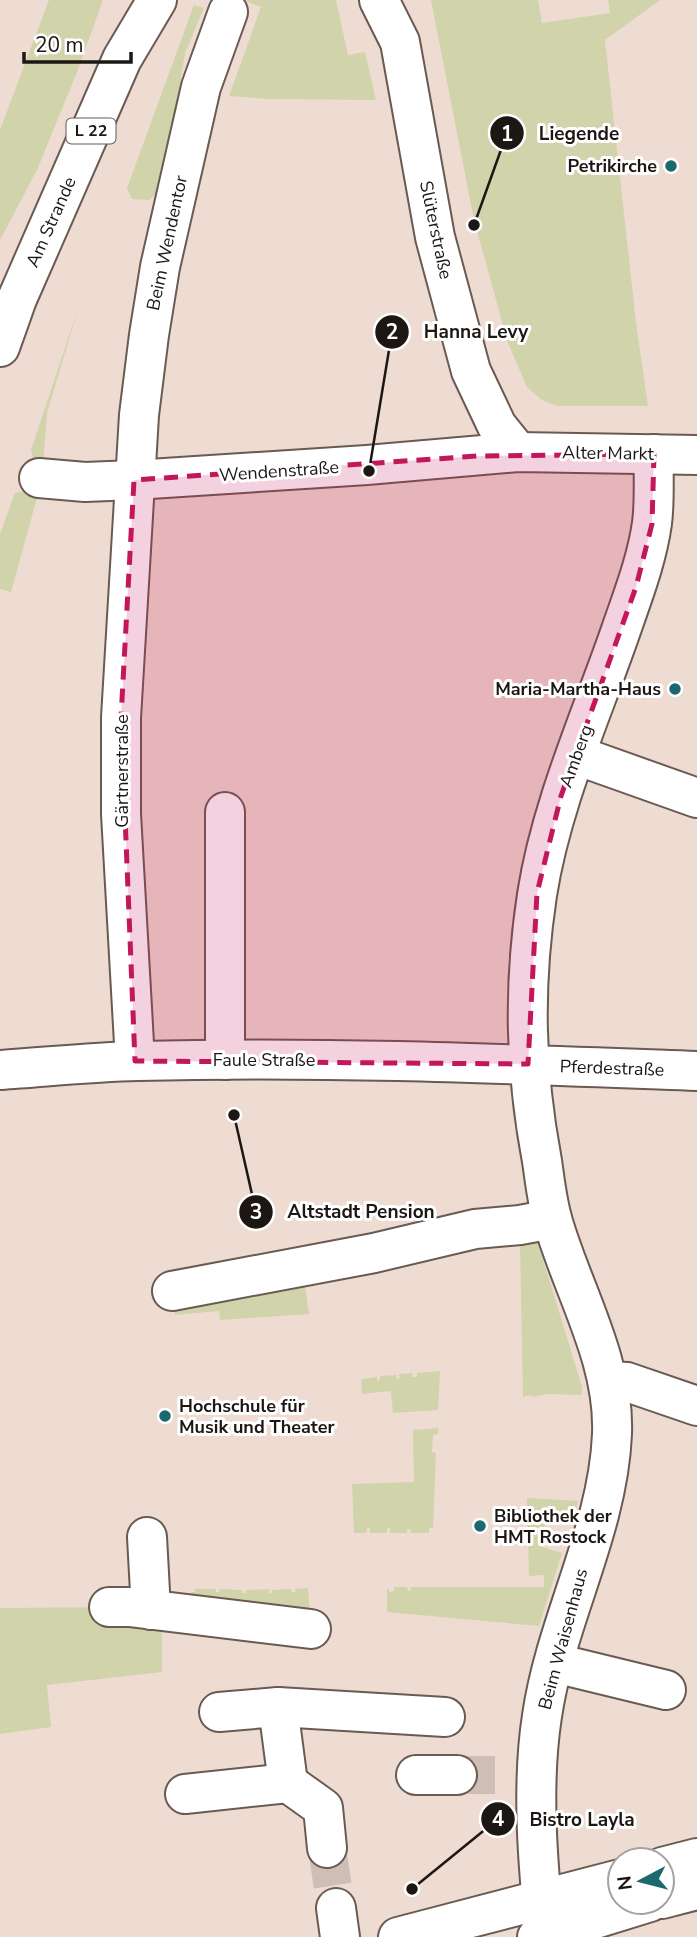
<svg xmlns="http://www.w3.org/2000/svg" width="697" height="1937" viewBox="0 0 697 1937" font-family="'Nunito Sans',sans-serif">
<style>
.green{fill:#d1d3aa}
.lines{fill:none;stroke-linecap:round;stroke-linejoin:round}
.minor-tunnel{stroke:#cfbeb6;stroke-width:38;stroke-dasharray:38 19;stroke-linecap:butt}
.minor-casing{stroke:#695a52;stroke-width:42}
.major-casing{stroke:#695a52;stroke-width:42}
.minor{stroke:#fff;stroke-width:38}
.major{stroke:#fff;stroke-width:38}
.marked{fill:#c2185b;fill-opacity:0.2;stroke:#c2185b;stroke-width:5;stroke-dasharray:14 9;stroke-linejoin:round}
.poi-dot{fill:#1c686f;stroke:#fff;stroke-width:2.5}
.labels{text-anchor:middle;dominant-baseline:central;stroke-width:6;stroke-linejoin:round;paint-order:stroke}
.shield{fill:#fff;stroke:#615d5a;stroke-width:2}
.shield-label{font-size:16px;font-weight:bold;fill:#1d1714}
.poi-label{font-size:18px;font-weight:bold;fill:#1d1714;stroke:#fff;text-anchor:end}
.street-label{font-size:18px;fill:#1d1714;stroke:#fff}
.leader{fill:none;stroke:#1d1714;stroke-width:2.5}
.callout-dot{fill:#1d1714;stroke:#fff;stroke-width:2.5}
.mark-label{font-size:21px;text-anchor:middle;font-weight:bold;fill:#fff}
.callout-label{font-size:19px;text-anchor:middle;font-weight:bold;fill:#1d1714;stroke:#fff;stroke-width:6;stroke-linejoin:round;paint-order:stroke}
</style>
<rect width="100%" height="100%" fill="#eedcd3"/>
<g class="green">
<polygon points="49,0 103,0 77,72 37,170 0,240 0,130"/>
<polygon points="243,0 336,0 348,55 365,52 376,100 269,99 229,96 261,7"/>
<polygon points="431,0 538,0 542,23 610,13 608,0 660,0 605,40 636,323 648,406 557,406 542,400 527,387 508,343 474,220"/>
<polygon points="194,5 204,8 185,53 163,187 149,200 132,199 127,188"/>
<polygon points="79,306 47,413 43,465 34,463 31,450"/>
<polygon points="31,490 38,494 11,592 0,589 0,534 15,493"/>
<polygon points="538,1243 582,1387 582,1395 548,1394 532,1397 531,1395 523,1397 520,1244"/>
<polygon points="302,1266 309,1314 220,1320 219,1311 175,1315 172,1291"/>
<polygon points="440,1371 438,1410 393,1413 391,1391 362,1394 361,1379 377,1377 377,1381 380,1380 380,1376 396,1375 397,1379 400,1379 399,1374 412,1373 413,1377 417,1377 417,1373"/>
<polygon points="438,1428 438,1434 433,1435 432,1452 436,1453 433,1528 429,1528 429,1533 411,1533 411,1529 407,1529 407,1533 390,1533 390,1528 387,1528 387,1533 370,1533 370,1528 367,1528 366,1533 354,1533 352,1484 414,1482 413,1430"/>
<polygon points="527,1498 578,1501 573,1519 548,1514 539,1546 562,1553 539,1626 387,1612 387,1587 390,1592 394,1591 394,1587 407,1587 408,1591 411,1591 411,1587 544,1587 544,1575 529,1576"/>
<polygon points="167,1531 171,1612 162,1612 162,1672 47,1685 51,1727 0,1734 0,1608 129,1607 128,1544 135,1540 126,1540 126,1534"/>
<polygon points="308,1588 311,1629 192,1605 191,1592 195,1592 195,1589 216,1589 216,1592 219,1592 220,1589 242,1590 242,1593 246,1593 246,1590 269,1589 269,1593 272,1593 272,1590 291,1589 292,1593 295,1592 295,1589"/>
</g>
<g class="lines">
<g class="minor-tunnel">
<polyline points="457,1775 512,1775"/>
<polyline points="327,1848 336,1908"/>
</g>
<defs>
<g id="minor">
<polyline points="379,0 400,42 435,237 471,371 497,426 518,452"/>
<polyline points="39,478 85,482 134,480 367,465 518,452 697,455"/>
<polyline points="576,755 697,798"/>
<polyline points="225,1060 225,812"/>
<polyline points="135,1061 121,814 121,718 139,415 149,335 160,267 201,87 228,12"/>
<path d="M0 1070C46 1067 92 1062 138 1061 324 1056 511 1064 697 1071"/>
<polyline points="172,1291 374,1253 475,1229 520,1225 552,1219"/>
<polyline points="609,1381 627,1382 697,1406"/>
<polyline points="147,1537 151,1610"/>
<polyline points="109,1607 129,1607 311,1629"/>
<polyline points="555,1663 666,1690"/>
<polyline points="278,1707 288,1783"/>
<polyline points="219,1712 278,1707 445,1717"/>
<polyline points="416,1775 457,1775"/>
<polyline points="185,1794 288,1783 323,1808 327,1848"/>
<polyline points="662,1867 697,1858"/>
<polyline points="662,1899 697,1890"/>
<polyline points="336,1908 340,1937"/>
<polyline points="398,1937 620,1879"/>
<polyline points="537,1937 650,1902"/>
<path d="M545 1937C538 1866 531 1786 542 1716 556 1620 608 1531 612 1434 615 1360 573 1291 553 1222 547 1202 545 1181 542 1161 525 1071 523 987 537 895 551 805 590 719 620 633 632 598 647 560 652 523 655 501 653 477 654 454"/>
</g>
<polyline id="major" points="0,347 17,299 122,59 157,0"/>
</defs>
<use href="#minor" class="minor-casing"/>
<use href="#major" class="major-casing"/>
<use href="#minor" class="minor"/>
<use href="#major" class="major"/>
</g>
<path class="marked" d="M654 454 652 524 636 587 561 796 537 893 528 1064 135 1061 121 718 134 480 477 456Z"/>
<g class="poi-dot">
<circle cx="671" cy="166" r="7"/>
<circle cx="675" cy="689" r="7"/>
<circle cx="165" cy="1416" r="7"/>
<circle cx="480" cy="1526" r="7"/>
</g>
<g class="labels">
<rect class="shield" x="66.5" y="118.5" width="49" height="25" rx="5"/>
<g class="shield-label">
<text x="91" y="131">L 22</text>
</g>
<g class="poi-label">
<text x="657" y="166">Petrikirche</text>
<text x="661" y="689">Maria-Martha-Haus</text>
<text x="179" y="1406" text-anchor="start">Hochschule für<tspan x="179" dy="21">Musik und Theater</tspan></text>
<text x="494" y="1516" text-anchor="start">Bibliothek der<tspan x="494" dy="21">HMT Rostock</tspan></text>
</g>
<g class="street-label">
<text transform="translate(51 222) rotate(-66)">Am Strande</text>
<text transform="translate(436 230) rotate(78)">Slüterstraße</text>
<text transform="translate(167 243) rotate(-78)">Beim Wendentor</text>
<text transform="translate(608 453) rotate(1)">Alter Markt</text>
<text transform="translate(279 471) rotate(-4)">Wendenstraße</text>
<text transform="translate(576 756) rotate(-70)">Amberg</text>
<text transform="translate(122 771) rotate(-90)">Gärtnerstraße</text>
<text x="264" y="1060">Faule Straße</text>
<text transform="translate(612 1068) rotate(2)">Pferdestraße</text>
<text transform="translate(563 1639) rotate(-75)">Beim Waisenhaus</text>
</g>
</g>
<path class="leader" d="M474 225L507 133M369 471L392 332M234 1115L256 1212M412 1889L498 1819"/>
<g class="callout-dot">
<circle cx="474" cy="225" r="7"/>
<circle cx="369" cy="471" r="7"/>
<circle cx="234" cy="1115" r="7"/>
<circle cx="412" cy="1889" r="7"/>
<circle cx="507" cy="133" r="18"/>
<circle cx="392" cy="332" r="18"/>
<circle cx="256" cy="1212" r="18"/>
<circle cx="498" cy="1819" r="18"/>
</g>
<g class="mark-label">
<text x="507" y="141">1</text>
<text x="392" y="339">2</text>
<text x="256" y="1219">3</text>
<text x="498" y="1826">4</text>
</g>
<g class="callout-label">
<text x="579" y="140">Liegende</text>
<text x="476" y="338">Hanna Levy</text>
<text x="361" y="1218">Altstadt Pension</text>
<text x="582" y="1826">Bistro Layla</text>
</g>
<g transform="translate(641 1881) rotate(263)"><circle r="33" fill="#ffffff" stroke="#a5a2a1" stroke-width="2"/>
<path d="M0-5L12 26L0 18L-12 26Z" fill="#1c686f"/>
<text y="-10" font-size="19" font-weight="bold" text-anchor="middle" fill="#1d1714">N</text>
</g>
<path d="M24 52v10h107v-10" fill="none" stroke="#1d1714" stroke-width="3.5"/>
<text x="35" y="52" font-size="21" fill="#1d1714" stroke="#ffffff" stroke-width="5" paint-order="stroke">20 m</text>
</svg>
